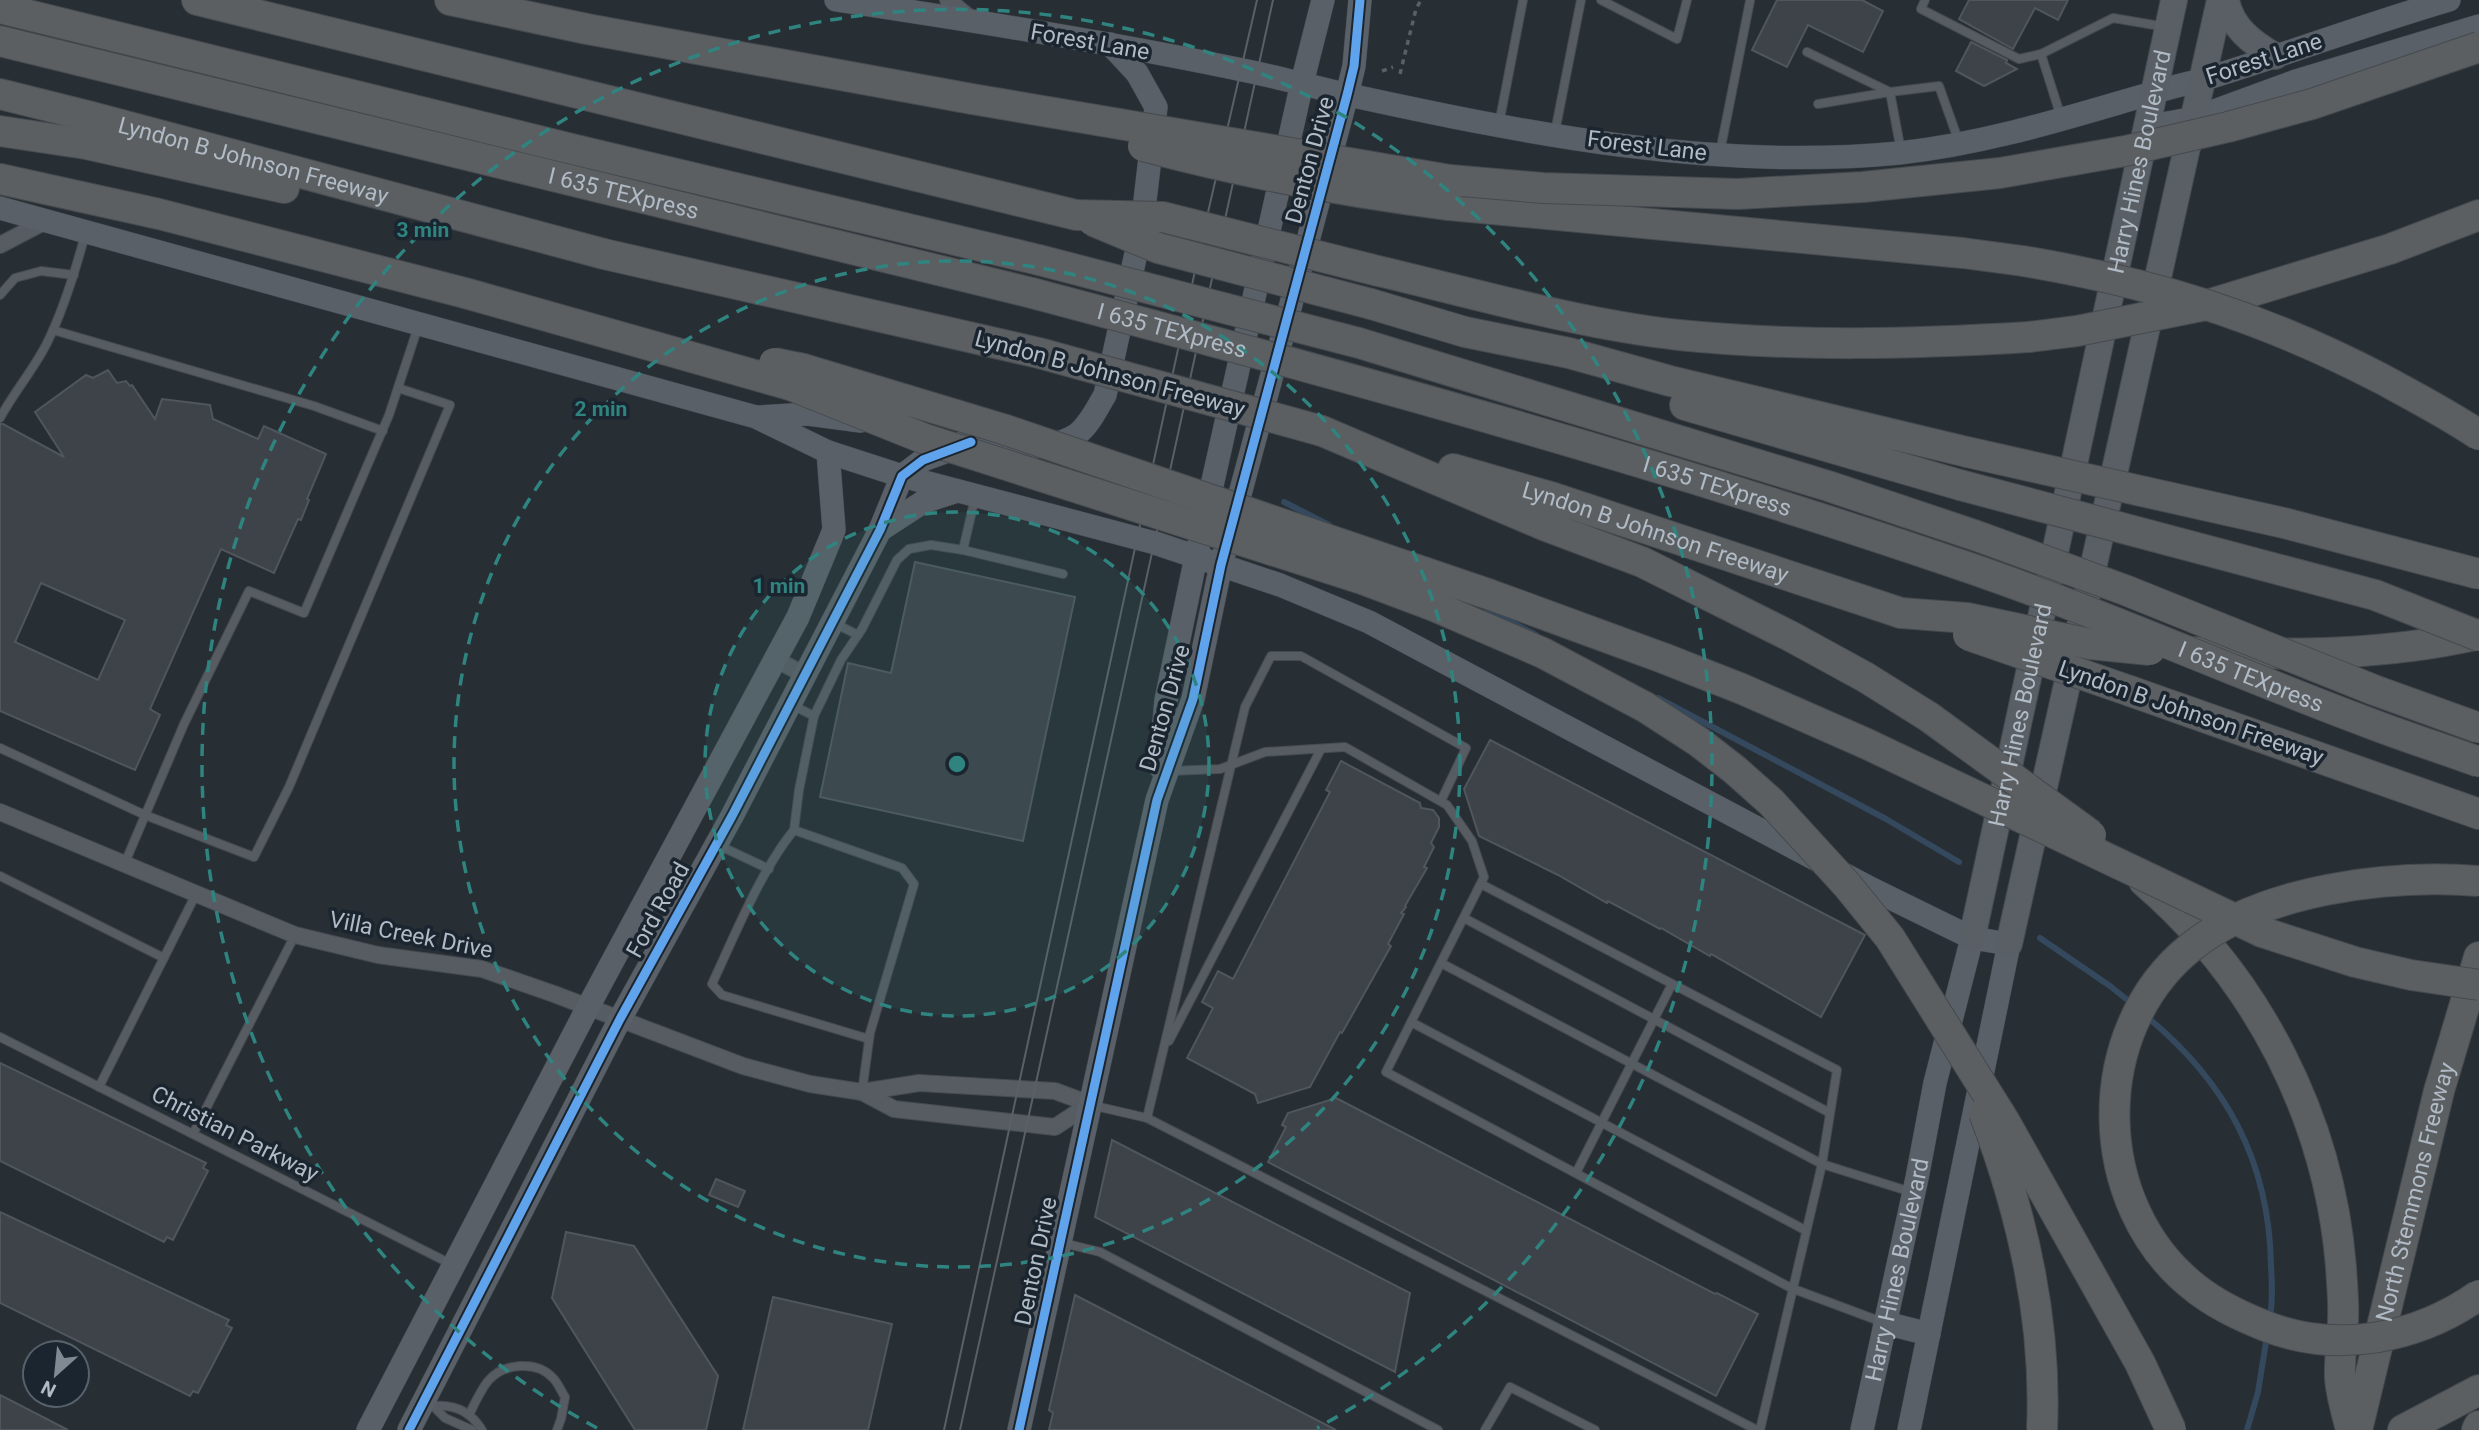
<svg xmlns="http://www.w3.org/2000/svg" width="2479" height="1430" viewBox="0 0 2479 1430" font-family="Roboto,sans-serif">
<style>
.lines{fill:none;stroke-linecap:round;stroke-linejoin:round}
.stream{stroke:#34495d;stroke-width:6}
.building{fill:#3e4349;stroke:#4f565c;stroke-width:2;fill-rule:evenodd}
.lane-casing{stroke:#454a4f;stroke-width:10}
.street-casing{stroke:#454a4f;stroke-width:18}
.secondary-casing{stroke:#454a4f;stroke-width:24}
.primary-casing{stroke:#444b51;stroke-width:28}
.highway-casing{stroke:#444a4f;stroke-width:32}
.path{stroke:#5a6066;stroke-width:3.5;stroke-dasharray:5 5;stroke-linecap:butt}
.lane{stroke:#575c62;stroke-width:8}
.street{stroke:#575c62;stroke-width:16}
.secondary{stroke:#5a6068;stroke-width:23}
.primary{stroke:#595f64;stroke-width:26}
.highway{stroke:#5c5f62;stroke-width:30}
.tram{stroke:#5a6066;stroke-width:2}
.highway-bridge-casing{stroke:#444a4f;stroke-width:32;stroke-linecap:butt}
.highway-bridge{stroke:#5c5f62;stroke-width:30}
.cycleway-casing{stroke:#1b252f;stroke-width:13}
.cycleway{stroke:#60a3ed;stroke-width:9}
.ring{fill:none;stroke:#2f8480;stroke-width:3.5;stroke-dasharray:12 9}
.labels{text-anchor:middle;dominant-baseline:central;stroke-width:7;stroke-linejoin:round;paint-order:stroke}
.street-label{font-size:23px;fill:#b0bbc6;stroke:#1b252f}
.centre{fill:#2f8480;stroke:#1b252f;stroke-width:3.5}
.ring-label{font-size:21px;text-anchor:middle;font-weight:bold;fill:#2f8480;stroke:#1b252f;stroke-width:7;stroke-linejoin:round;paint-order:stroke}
</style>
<rect width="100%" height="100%" fill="#272e34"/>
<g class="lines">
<g class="stream">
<polyline points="1284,502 1329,525"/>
<polyline points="1487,609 1536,635"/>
<polyline points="1658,698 1886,819 1959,862"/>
<polyline points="2040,938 2110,986 2135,1006"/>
<path d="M2146 1016C2226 1082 2269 1160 2271 1265 2272 1283 2273 1300 2270 1318"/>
<polyline points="2247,1430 2258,1392 2267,1336"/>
</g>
</g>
<g class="building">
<polygon points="1777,0 1862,0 1883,11 1863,52 1808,25 1787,67 1752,50"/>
<polygon points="1969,0 2068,0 2058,20 2035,8 2013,49 1959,19"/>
<polygon points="1971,42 2007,60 2006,63 2017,69 1984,86 1956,71"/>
<path d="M108 370 117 383 126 381 130 386 132 385 155 419 162 399 210 405 213 419 258 439 264 426 326 454 307 499 309 500 301 520 298 519 274 573 221 549 150 709 160 715 135 770 0 711V424H3L64 457 35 412 86 375 93 378ZM41 583 125 620 98 680 15 642Z"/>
<polygon points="915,562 1075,597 1023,841 820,797 848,663 891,673"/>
<polygon points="1490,740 1865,935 1821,1017 1711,954 1710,956 1661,928 1660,929 1608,901 1607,903 1558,875 1479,836 1464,789"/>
<polygon points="1341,761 1420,803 1421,808 1433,810 1439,818 1439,827 1431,843 1434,847 1424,867 1427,868 1405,906 1406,907 1401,913 1404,914 1388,944 1391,946 1342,1033 1340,1032 1310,1087 1258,1103 1255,1094 1187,1058 1213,1008 1202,1002 1218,971 1233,979 1330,792 1326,790"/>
<polygon points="0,1063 206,1163 203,1168 208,1171 173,1240 167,1237 164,1242 0,1161"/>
<polygon points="1336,1098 1715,1294 1717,1293 1758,1314 1716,1396 1268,1162 1286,1127 1282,1125 1288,1113"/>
<polygon points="1112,1140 1410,1293 1395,1372 1095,1217"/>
<polygon points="716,1179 745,1191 738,1207 709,1195"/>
<polygon points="0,1212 229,1320 226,1325 232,1328 198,1393 193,1391 190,1396 0,1303"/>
<polygon points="566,1232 634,1246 718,1376 706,1430 635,1430 552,1298"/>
<polygon points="1075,1295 1336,1430 1049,1430 1053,1413 1049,1410"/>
<polygon points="773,1297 892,1324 868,1430 743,1430"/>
<polygon points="0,1395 68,1430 0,1430"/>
</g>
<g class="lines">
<defs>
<g id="lane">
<polyline points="1601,0 1677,39 1687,0"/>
<polyline points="1925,0 1921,9 2019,59 2041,54"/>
<polyline points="1807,52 1890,92"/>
<polyline points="1818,104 1890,92"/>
<polyline points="2061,117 2041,54 2113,18 2166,27"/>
<polyline points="1499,124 1523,0"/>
<polyline points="1555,132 1581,0"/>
<polyline points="1901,151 1890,92 1939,86 1959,142"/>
<polyline points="1720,152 1750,1"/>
<polyline points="0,295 15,278 41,271 74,275"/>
<polyline points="53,330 314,406 383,431"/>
<path d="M0 418C14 392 34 369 47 343 64 309 75 272 85 235"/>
<polyline points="963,550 1063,574"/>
<polyline points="836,624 858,635"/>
<polyline points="792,705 814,716"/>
<polyline points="0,748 145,815 254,857 289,787 450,405 398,388"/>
<polyline points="1170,771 1220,769 1265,752 1345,747 1447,805 1472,841 1484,877 1386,1072 1791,1288 1882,1322"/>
<polyline points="794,830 799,790 814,716 841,660 862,629 897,560 909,549 931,545 963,550 975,498"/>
<polyline points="718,845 769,869"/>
<polyline points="124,865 184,724 249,591 304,613 389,415 418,327"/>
<polyline points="0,876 164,958"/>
<polyline points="1481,884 1837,1070 1822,1164 1911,1192"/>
<polyline points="1464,918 1830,1113"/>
<polyline points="1441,963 1822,1164 1760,1430"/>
<polyline points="1411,1022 1805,1230"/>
<polyline points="0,1037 451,1264"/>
<polyline points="1169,1041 1321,749"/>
<polyline points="99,1087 196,894"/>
<path d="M862 1092 870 1033 914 884 902 868 794 830C761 870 734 937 712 984L722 995 869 1039"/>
<polyline points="1091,1105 1147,1118 1757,1430"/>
<polyline points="1147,1118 1245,707 1271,656 1301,656 1466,748 1441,801"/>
<polyline points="193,1134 295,935"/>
<polyline points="1576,1173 1672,984"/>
<polyline points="1063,1243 1100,1252 1438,1430"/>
<polyline points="431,1404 445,1418 472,1430"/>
<path d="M434 1406C455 1404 471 1412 482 1430"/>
<path d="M469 1415C475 1403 480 1391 488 1381 503 1363 537 1360 553 1378 558 1383 561 1391 565 1397L561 1419 557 1430"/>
<polyline points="1485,1430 1510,1387 1595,1430"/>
</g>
<g id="street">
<polyline points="948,0 971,19"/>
<polyline points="0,245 46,221"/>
<polyline points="775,659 803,674"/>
<polyline points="0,812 295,935 378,955 482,969 554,994 743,1066 810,1084 862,1092 919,1083 1055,1091 1090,1104"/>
<polyline points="862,1092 894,1109 1055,1127 1090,1104"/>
</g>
<g id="secondary">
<path d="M836 0C975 21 1115 43 1252 72 1285 79 1317 88 1349 95 1528 134 1715 171 1899 153 1985 144 2066 118 2149 94 2167 88 2186 84 2205 79 2287 54 2367 24 2449 0"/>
<polyline points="2146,127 2195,118 2296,81 2479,26"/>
<polyline points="0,208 756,417 828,452 902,476 1155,543 1280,585 1369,622 1868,887 1972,938 2009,944 1909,1430"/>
<polyline points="759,417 808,414 861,421"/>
<path d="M966 440C997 448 1048 453 1076 435 1089 426 1097 408 1105 395L1142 226 1156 107 1137 73 1110 44"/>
<polyline points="880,530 923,502 957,491"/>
<polyline points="1160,767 1166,700 1196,557 1302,83 1323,0"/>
<polyline points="1885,1323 1929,1334"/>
<polyline points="368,1430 588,1007 798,617 834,530 828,452"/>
<polyline points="409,1430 620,1019 732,816 880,530 902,476 923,460 961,446"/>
<polyline points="1019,1430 1157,800 1193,699 1221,565 1347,95 1354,66 1360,0"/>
<path id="s1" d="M1862 1430 1917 1178 1935 1083 1972 938"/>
</g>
<g id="primary">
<path d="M2226 0C2231 27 2252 43 2275 56"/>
<path id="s2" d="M1972 938 2174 0"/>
<polyline points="2009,944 2220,0"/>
</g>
<g id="highway">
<polyline points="197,0 1076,215"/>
<polyline points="450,0 587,29 972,99"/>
<polyline points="0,8 572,149 1039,260"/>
<path id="s3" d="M0 41 1032 293"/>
<path id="s4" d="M0 94 92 117 604 254 1039 353"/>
<polyline points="0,131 86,144 284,188"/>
<polyline points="0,179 159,214 465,293"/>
<polyline points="1449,205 1963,253 2023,261"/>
<path d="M1378 271C1477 294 1578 324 1679 335 1797 347 1911 344 2029 337"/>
<polyline points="1371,304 1465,332 1569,353 1670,381 1967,452"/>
<polyline points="2207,305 2390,249 2479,215"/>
<polyline points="1685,405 1960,485"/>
<polyline points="1322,431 1546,526 1642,562 1790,636 1865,677 1929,717"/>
<path id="s5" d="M1453 469 1554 498 1901 613"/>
<path d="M2192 652C2289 655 2385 656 2479 634"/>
<polyline points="2130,691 2479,814"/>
<path d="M2144 881C2257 978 2329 1118 2341 1267 2342 1285 2344 1303 2343 1320 2343 1339 2339 1359 2340 1378 2341 1395 2347 1413 2351 1430"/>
<path id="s6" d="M2357 1430 2439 1091 2479 957"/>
<polyline points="2403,1430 2479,1390"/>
<polyline points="2477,1430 2479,1426"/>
</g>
</defs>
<use href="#lane" class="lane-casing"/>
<use href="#street" class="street-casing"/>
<use href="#secondary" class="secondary-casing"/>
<use href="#primary" class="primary-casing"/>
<use href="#highway" class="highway-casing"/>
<g class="path">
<polyline points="1382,71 1393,67"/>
<polyline points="1400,74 1416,9 1421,0"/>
</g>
<use href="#lane" class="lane"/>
<use href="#street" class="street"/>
<use href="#secondary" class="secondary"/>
<use href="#primary" class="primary"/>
<use href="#highway" class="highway"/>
<g class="tram">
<polyline points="944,1430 1203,234 1257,0"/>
<polyline points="960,1430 1273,0"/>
</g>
<defs>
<g id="highway-bridge">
<polyline points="972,99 1450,180 1543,188 1738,194 1863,187 2000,173 2125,151 2228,127 2312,104 2479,47"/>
<path d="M1143 146C1244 173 1345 192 1449 205"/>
<polyline points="1076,215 1163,217 1378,271"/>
<polyline points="1093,221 1158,248 1371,304"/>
<polyline points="1039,260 1359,343 1828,486 1977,536 2125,590 2374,690 2479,728"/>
<path d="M2023 261C2154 283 2263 317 2382 379 2415 397 2448 414 2479 435"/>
<polyline points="465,293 790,385 925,439 1362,579 1434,606 1543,653 1645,707 1699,742 1735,770 1771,802 1847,885 1890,938 2005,1122 2140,1363 2171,1430"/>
<path id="s7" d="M1032 293C1345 376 1657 461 1964 566 2099 612 2230 671 2364 721 2402 736 2441 748 2479 762"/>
<polyline points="2029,337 2077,331 2206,305"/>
<polyline points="1039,353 1322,431"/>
<polyline points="774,363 804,369 1003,429 1491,595 1663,658 1742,689 1867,744 2262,932 2355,962 2411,975 2479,985"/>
<polyline points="1967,452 2284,523 2479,574"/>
<polyline points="1960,485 2375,595 2479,636"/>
<polyline points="1901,613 1967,618 2090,644 2150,650"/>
<polyline points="1968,635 2130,691"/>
<polyline points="1929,717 2091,835"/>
<path d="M2479 881C2390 874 2262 889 2191 947 2087 1030 2090 1205 2194 1287 2216 1305 2242 1317 2268 1327 2339 1354 2418 1338 2479 1295"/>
<path d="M1984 1113C2023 1215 2047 1321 2042 1430"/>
</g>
</defs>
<use href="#highway-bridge" class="highway-bridge-casing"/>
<use href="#highway-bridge" class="highway-bridge"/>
<defs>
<g id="cycleway">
<polyline points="409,1430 620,1019 732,816 880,530 902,476 923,460 971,442"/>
<polyline points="1019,1430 1157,800 1193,699 1221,565 1347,95 1354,66 1360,0"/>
</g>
</defs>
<use href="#cycleway" class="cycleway-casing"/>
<use href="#cycleway" class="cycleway"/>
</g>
<circle cx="957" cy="764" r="252" fill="#2f8480" fill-opacity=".12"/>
<g class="ring">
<circle cx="957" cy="764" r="252"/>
<circle cx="957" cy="764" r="503"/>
<path d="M597 1428A755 755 0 1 1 1317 1428"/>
</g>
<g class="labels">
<g class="street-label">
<text transform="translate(1090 42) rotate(10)">Forest Lane</text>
<text transform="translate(2264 59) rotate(-18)">Forest Lane</text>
<text transform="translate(1647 146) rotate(7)">Forest Lane</text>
<text stroke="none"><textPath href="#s4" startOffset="262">Lyndon B Johnson Freeway</textPath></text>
<text transform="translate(1310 160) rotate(-75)">Denton Drive</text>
<text stroke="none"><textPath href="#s2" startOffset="794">Harry Hines Boulevard</textPath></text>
<text stroke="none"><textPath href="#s3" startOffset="642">I 635 TEXpress</textPath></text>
<text stroke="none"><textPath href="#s7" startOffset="145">I 635 TEXpress</textPath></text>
<text transform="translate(1110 374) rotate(15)">Lyndon B Johnson Freeway</text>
<text stroke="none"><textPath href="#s7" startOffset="712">I 635 TEXpress</textPath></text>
<text stroke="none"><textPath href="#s5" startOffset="212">Lyndon B Johnson Freeway</textPath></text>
<text stroke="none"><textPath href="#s7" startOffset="1279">I 635 TEXpress</textPath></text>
<text transform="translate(1165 708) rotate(-74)">Denton Drive</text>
<text transform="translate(2191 713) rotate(19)">Lyndon B Johnson Freeway</text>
<text stroke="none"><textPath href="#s2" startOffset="228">Harry Hines Boulevard</textPath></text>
<text transform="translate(658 910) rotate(-61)">Ford Road</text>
<text transform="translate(411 935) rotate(11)">Villa Creek Drive</text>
<text transform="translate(235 1134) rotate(27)">Christian Parkway</text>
<text stroke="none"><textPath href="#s6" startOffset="245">North Stemmons Freeway</textPath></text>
<text transform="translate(1036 1261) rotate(-78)">Denton Drive</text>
<text stroke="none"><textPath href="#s1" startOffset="164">Harry Hines Boulevard</textPath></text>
</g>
</g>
<circle cx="957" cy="764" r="10" class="centre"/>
<g class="ring-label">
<text x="423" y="237">3 min</text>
<text x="601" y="416">2 min</text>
<text x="779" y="593">1 min</text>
</g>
<g transform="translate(56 1374) rotate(207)"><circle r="33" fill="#1b252f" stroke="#57616b" stroke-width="2"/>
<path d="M0-5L12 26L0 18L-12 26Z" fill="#808a93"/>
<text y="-10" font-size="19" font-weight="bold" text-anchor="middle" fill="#b0bbc6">N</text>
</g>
</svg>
